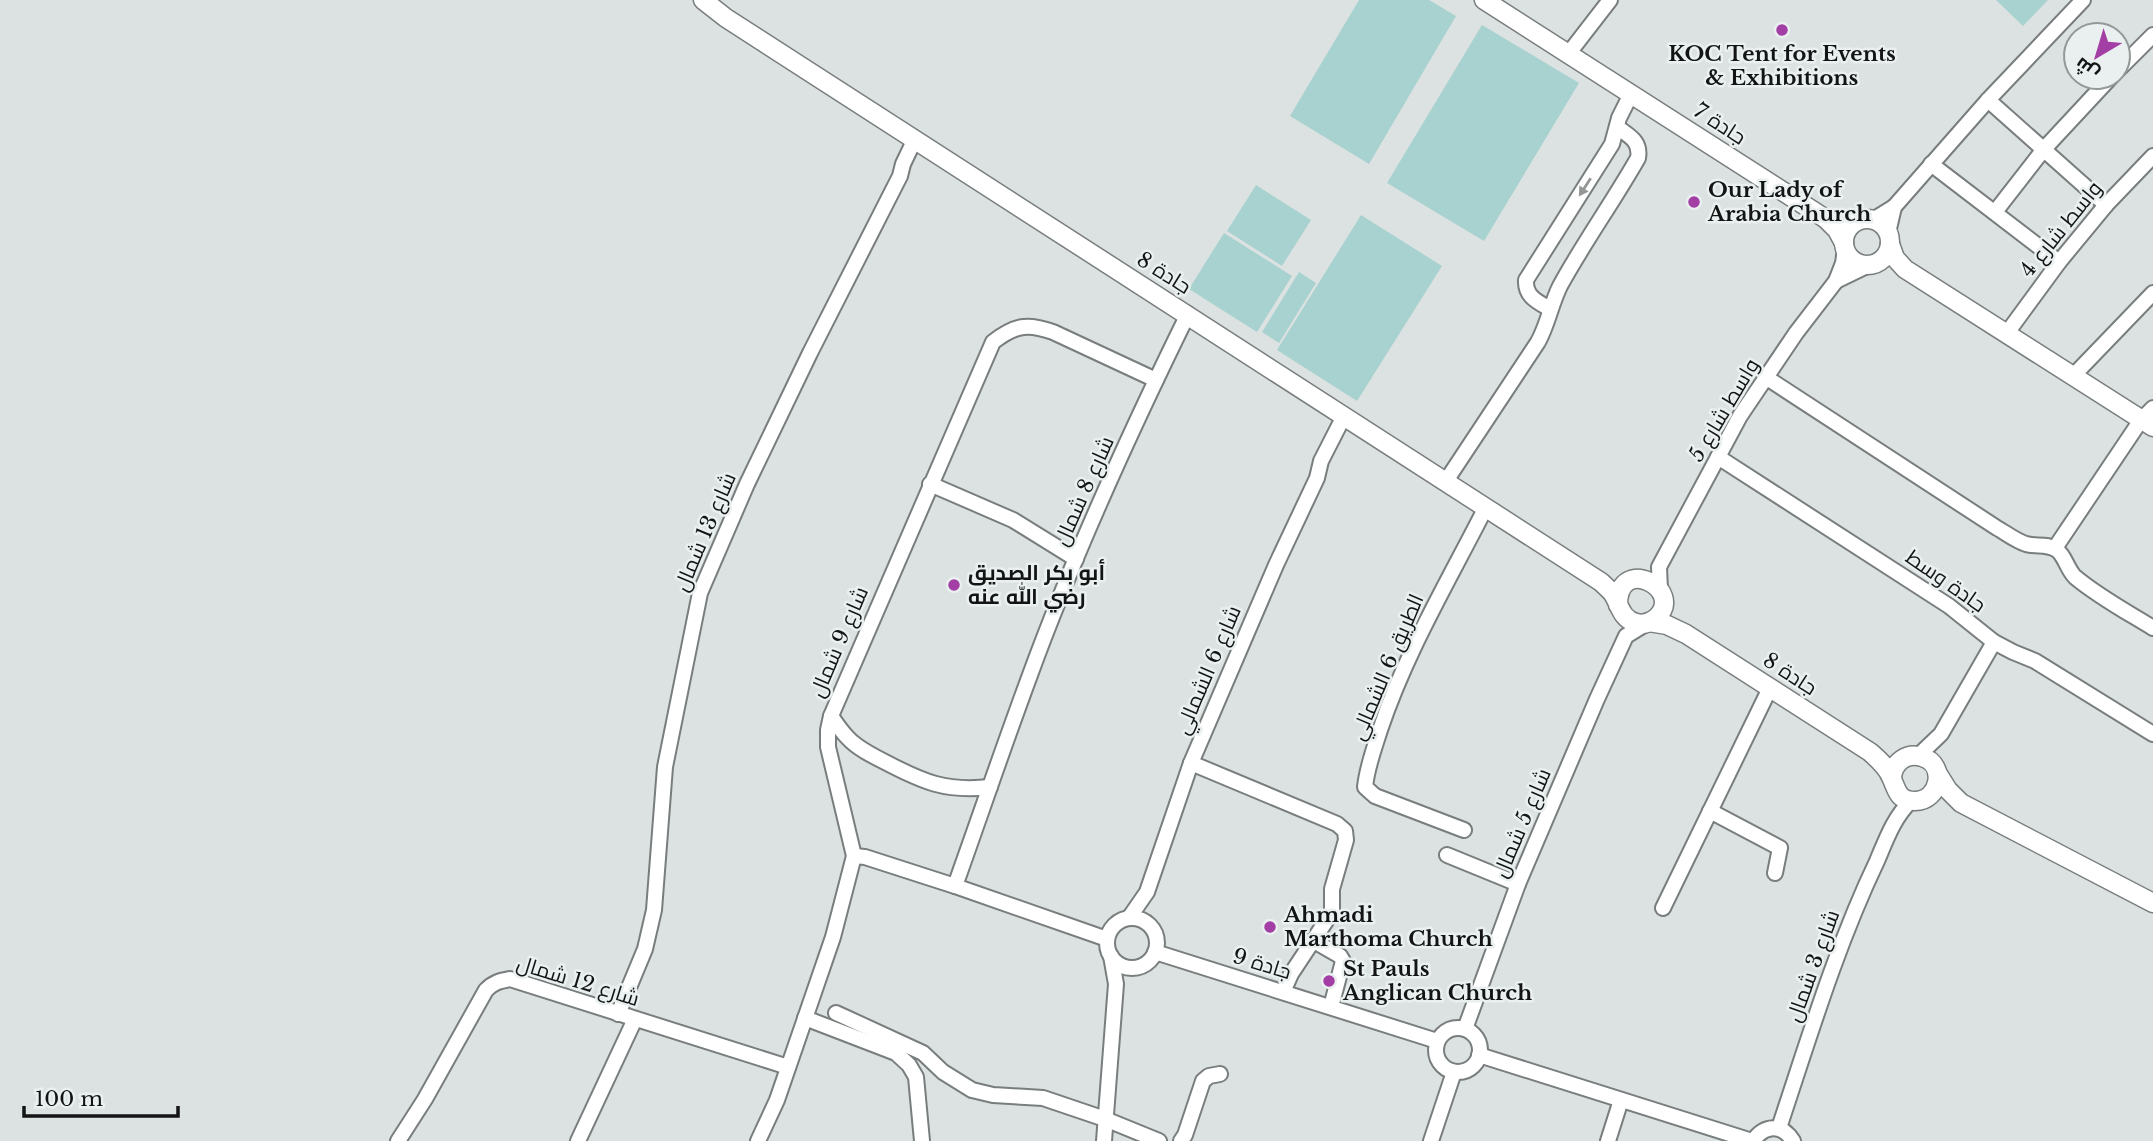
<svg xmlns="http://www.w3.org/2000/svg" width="2153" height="1141" viewBox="0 0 2153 1141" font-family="'Libre Baskerville',Cairo,serif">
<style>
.green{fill:#a8d2cf}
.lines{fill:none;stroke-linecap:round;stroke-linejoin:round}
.minor-casing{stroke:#787d7d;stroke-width:18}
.major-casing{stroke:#787d7d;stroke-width:21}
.minor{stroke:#fff;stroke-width:14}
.major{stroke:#fff;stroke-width:18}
.oneway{fill:#959696}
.poi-dot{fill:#a33ea4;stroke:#e9f0ef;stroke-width:2.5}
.labels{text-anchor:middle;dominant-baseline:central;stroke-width:5;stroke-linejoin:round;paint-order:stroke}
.poi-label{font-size:21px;font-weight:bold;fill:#131515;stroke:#e9f0ef;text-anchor:start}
.street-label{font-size:21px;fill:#131515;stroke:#e9f0ef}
</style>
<rect width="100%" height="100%" fill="#dce2e2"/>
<g class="green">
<polygon points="1359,0 1429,0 1456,16 1369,164 1290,116"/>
<polygon points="1996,0 2048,0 2023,26"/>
<polygon points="1482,25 1579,83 1484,241 1387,183"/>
<polygon points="1256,185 1311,220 1282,266 1227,231"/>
<polygon points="1361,215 1442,266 1357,401 1277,350"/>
<polygon points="1224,233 1292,276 1257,332 1189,289"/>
<polygon points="1299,272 1316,283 1279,343 1262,332"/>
</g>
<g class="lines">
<defs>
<g id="minor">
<polyline points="1569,53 1610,0"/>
<polyline points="2118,70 2153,35"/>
<polyline points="1988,100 2106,205"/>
<polyline points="1931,164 2059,262"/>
<polyline points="1995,212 2044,149 2111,77"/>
<polyline points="1873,220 1894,207 1988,100 2083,0"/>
<polyline points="1888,233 1894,207"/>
<polyline points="1836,281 1869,265"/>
<path d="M1550 309C1538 302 1525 297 1526 280L1612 144 1619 118 1631 94"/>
<polyline points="2007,333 2059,262 2106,205 2153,156"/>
<polyline points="2074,375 2153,293"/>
<path d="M1767 378 1997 528C2006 533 2016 541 2026 544 2037 547 2047 543 2057 550 2065 556 2067 569 2075 577 2099 597 2127 612 2153 628"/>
<polyline points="1718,457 1949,606 1994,642 2013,652 2035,661 2153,734"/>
<path d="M1446 481 1538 342C1548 324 1551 304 1560 286 1584 242 1613 202 1638 158 1641 141 1629 136 1617 127"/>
<polyline points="930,484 1013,520 1076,559"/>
<polyline points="2055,548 2141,420 2153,408"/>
<polyline points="1660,590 1659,567 1740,416 1796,333 1836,281 1843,263 1845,249"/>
<path d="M831 716C836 723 841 731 848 738 857 748 873 756 885 762 923 782 946 792 990 787"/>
<polyline points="1919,755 1941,734 1994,642"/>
<polyline points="1191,763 1337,824 1345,831 1346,840 1332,889 1332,912 1291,974 1283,992"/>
<polyline points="1710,811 1780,848 1775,873"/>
<path d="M1464 830 1375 796 1365 787C1367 767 1374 749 1380 730 1406 652 1449 580 1486 507"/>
<polyline points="1447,855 1518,884"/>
<polyline points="854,856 865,857 955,886 1107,939"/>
<path d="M955 886C980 816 1004 745 1030 675 1075 552 1130 432 1188 314"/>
<polyline points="1663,908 1770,688"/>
<polyline points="1129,918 1147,892 1191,763 1276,565 1317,478 1321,461 1344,416"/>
<circle cx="1132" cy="943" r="25"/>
<polyline points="1314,941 1340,956 1343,961 1331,1007"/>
<polyline points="1155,952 1437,1041"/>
<polyline points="836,1013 923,1053 943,1072 972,1090 993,1095 1043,1098 1105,1119 1159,1141"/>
<polyline points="618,1014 645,949 654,910 665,767 700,593 747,484 810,353 900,176 903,164 914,141"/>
<polyline points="805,1018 896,1053 909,1065 916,1077 922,1141"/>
<circle cx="1458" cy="1050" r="22"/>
<polyline points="1465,1029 1518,884 1597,699 1626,636 1647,623"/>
<polyline points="1479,1055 1752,1141"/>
<path d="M1779 1128C1809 1038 1836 947 1877 861 1886 840 1894 817 1911 801"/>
<path d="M398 1141 425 1099 486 990C494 982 500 981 510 979L788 1067"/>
<polyline points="578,1141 635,1019"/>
<path d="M758 1141 777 1100 833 937 854 856 828 747V730L831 716 993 342C1015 325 1027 323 1053 332L1156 380"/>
<polyline points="1104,1141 1116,984 1111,956"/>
<polyline points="1181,1141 1185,1135 1203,1081 1209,1076 1220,1074"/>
<polyline points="1431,1141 1454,1072"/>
<polyline points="1608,1141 1621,1100"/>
<path d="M1753 1141C1764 1125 1782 1123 1793 1141"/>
</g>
<g id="major">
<path d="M703 0 726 18C1017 208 1311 392 1601 582 1605 586 1610 590 1613 594 1620 605 1621 619 1636 623 1643 625 1650 623 1656 618 1687 590 1618 553 1618 605"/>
<polyline points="1484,0 1826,219 1837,230 1844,243"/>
<circle cx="1867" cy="242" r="23"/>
<polyline points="1890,244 1895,258 1905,269 2153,427"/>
<path d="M1649 622 1667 625 1686 634 1870 752C1878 759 1887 767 1891 777 1897 789 1897 801 1915 801 1940 801 1947 764 1922 757 1907 752 1893 762 1892 778"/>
<polyline points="1938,774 1948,790 1961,803 2153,903"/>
</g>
</defs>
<use href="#minor" class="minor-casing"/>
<use href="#major" class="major-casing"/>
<use href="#minor" class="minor"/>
<use href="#major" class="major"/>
</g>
<defs><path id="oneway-solid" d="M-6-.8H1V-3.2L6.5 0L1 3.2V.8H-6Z" transform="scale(1.75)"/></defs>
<use class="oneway" href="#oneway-solid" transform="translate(1585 187) rotate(123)"/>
<g class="poi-dot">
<circle cx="1782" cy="30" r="7"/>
<circle cx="1694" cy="202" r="7"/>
<circle cx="954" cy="585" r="7"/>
<circle cx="1270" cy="927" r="7"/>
<circle cx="1329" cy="981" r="7"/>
</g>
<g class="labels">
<g class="poi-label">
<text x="1782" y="54" text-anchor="middle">KOC Tent for Events<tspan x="1782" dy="24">&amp; Exhibitions</tspan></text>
<text x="1708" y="190">Our Lady of<tspan x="1708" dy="24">Arabia Church</tspan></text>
<text x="968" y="573">أبو بكر الصديق<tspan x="968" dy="24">رضي الله عنه</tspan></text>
<text x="1284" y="915">Ahmadi<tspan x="1284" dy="24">Marthoma Church</tspan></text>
<text x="1343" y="969">St Pauls<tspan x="1343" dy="24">Anglican Church</tspan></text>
</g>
<g class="street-label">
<text transform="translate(1720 124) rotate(33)">جادة 7</text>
<text transform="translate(2061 229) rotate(-51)">واسط شارع 4</text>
<text transform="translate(1164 273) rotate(32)">جادة 8</text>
<text transform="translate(1724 410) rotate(-59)">واسط شارع 5</text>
<text transform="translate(1084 491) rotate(-66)">شارع 8 شمال</text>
<text transform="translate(705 532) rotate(-67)">شارع 13 شمال</text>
<text transform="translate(1946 581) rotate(35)">جادة وسط</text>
<text transform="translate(839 642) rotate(-67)">شارع 9 شمال</text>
<text transform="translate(1387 667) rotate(-67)">الطريق 6 الشمالي</text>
<text transform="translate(1208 670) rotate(-67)">شارع 6 الشمالي</text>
<text transform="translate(1790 674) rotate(33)">جادة 8</text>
<text transform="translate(1522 823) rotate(-67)">شارع 5 شمال</text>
<text transform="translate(1262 964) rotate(17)">جادة 9</text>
<text transform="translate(1813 966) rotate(-70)">شارع 3 شمال</text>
<text transform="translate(578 981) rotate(17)">شارع 12 شمال</text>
</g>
</g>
<g transform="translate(2097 56) rotate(218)"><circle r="33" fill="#e9f0ef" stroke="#939898" stroke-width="2"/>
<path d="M0-5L12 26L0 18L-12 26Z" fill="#a33ea4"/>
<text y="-10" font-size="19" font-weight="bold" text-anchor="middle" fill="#131515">ش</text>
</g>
<path d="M24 1106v10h154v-10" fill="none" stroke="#131515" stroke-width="3.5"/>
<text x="35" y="1106" font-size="21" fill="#131515" stroke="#e9f0ef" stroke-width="5" paint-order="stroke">100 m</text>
</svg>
